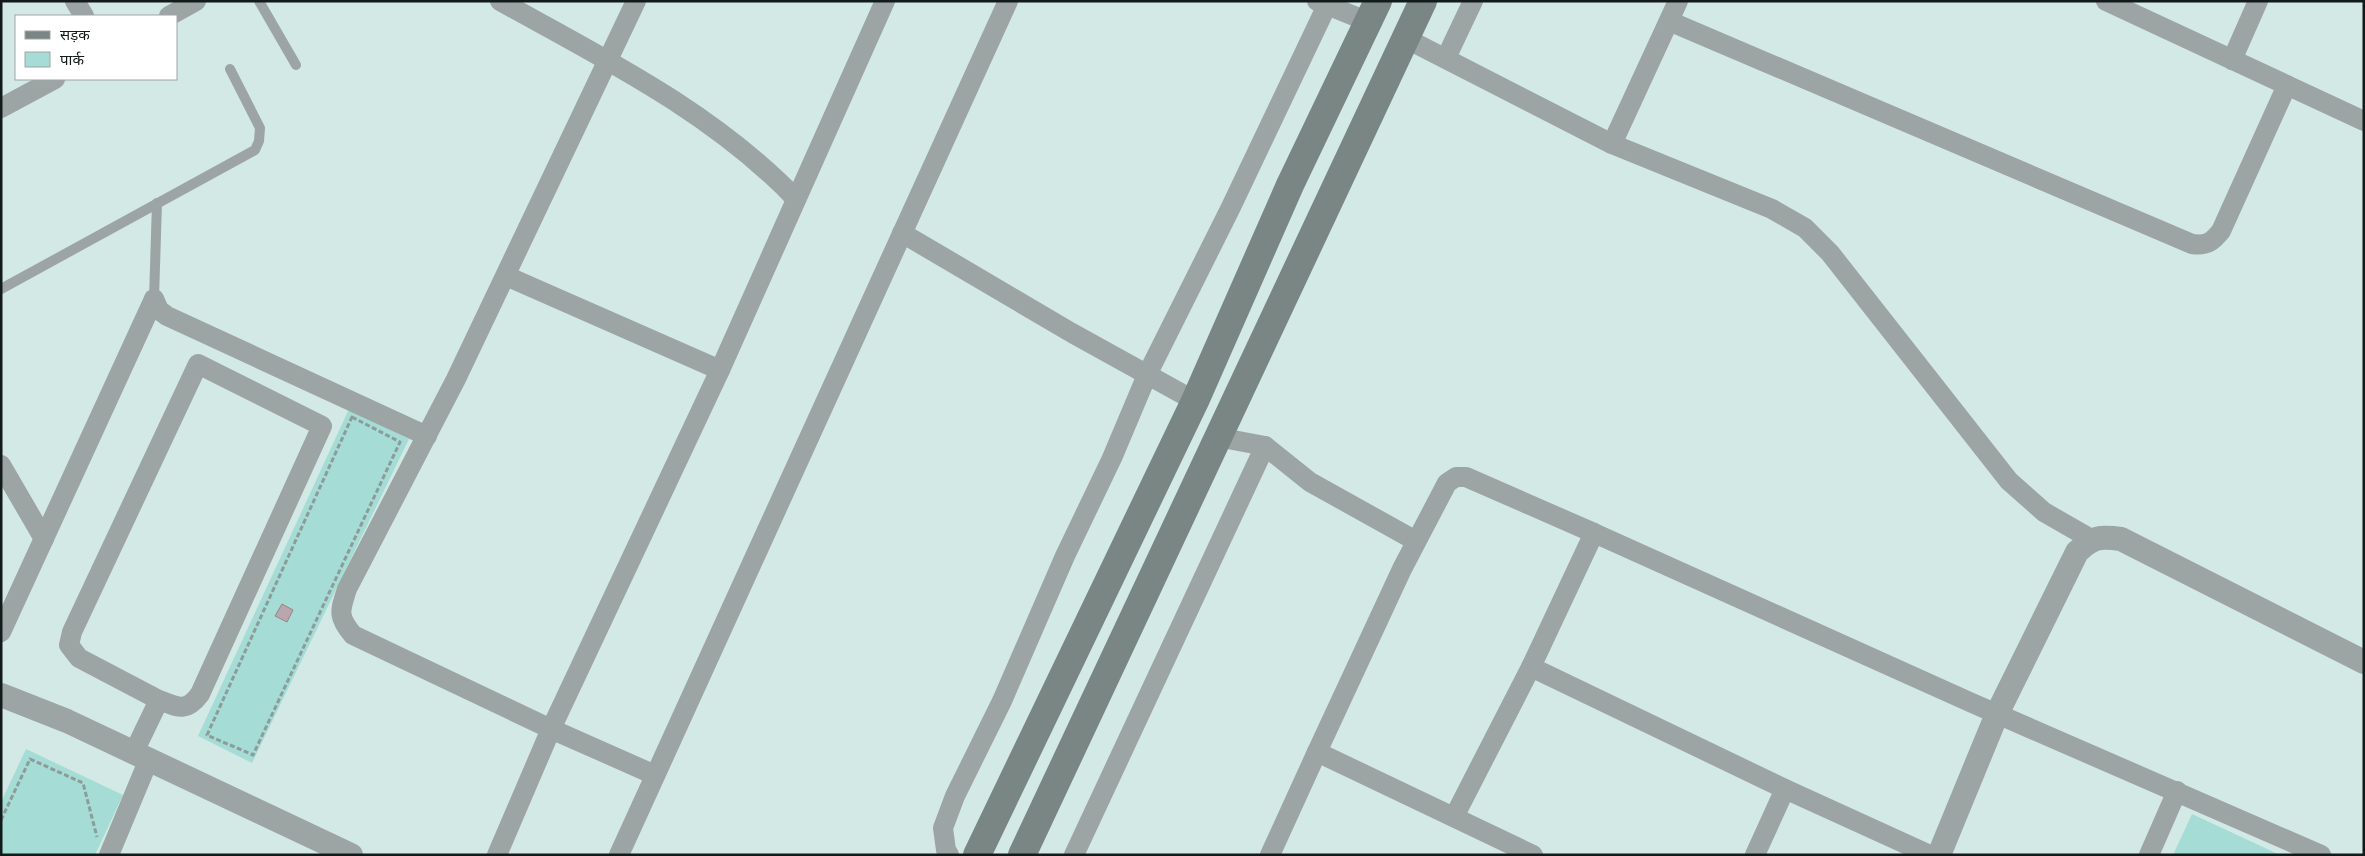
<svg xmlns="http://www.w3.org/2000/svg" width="2365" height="856" viewBox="0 0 2365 856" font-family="Literata,'Noto Sans Devanagari',serif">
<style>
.green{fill:#a5dcd6}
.building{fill:#baa7ad;stroke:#958388}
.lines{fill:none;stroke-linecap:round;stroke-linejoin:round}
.path{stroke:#8b9c9a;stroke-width:3;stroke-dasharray:5 2.5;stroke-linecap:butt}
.service{stroke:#9ca5a4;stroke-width:10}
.minor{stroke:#9ca5a4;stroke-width:20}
.tertiary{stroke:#9ca5a4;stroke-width:24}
.secondary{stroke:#798684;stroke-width:28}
</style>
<rect width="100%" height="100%" fill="#d3e9e6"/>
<g class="green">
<polygon points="349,409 409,439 252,763 198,736"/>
<polygon points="26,749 123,795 95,855 1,855 1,802"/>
<polygon points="2192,814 2280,855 2173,855"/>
</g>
<polygon class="building" points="282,604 293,610 287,622 275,616"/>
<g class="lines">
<g class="path">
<polygon points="352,417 400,442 253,755 207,735"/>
<polyline points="1,820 30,759 83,783 97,837"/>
</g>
<g class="service">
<polyline points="259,1 296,65"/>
<polyline points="1,289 255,150 259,141 260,128 230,69"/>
<polyline points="154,299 157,203"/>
</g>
<g class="minor">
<polyline points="75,1 84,16"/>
<path d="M500 1C603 58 714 113 796 199"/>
<path d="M636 1 456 379 347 589C340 611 337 616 353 635L551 729 655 775"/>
<polyline points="1317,1 1369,22"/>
<polyline points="2106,1 2364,121"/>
<polyline points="169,16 196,1"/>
<path d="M1669 21 2192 244C2207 246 2212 242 2221 231L2287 85"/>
<polyline points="1405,38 1612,144 1772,209 1805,228 1830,253 2009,481 2044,512 2091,539"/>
<polyline points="1446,58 1473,1"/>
<polyline points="2232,60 2258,1"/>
<polyline points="1,108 55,79"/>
<polyline points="1612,144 1678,1"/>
<polyline points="902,233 1072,333 1195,401"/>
<polyline points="506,276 720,370"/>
<polyline points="154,299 159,310 167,316 427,436"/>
<polyline points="1217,437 1265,446 1310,482 1416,541"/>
<polyline points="1,465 44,539"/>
<polyline points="1,632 154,299"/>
<polyline points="1531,667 1785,789 1930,855"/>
<path d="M134 752 159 700C178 707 186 713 200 694L322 426 198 364 72 632 69 645 79 658 159 700"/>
<polyline points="1317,752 1402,569 1447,483 1456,477 1466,477 1594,533"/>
<polyline points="1454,817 1531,667 1594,533 1972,703 2321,855"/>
<polyline points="109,855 149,759"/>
<polyline points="497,855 551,729 720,370 885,1"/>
<polyline points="619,855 1008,1"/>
<polyline points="949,855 946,850 943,828 955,796 1002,701 1065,556 1112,458 1147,375 1231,207 1329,1"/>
<polyline points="1074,855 1265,446"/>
<polyline points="1270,855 1317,752 1533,855"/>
<polyline points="1755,855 1785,789"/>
<polyline points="2149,855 2177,791"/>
</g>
<g class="tertiary">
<polyline points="1,695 67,721 351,855"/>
<path d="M1939 855 1997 714 2077 552C2093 537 2099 536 2121 539L2364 662"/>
</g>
<g class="secondary">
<polyline points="977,855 1195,401 1290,185 1378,1"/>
<polyline points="1022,855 1423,1"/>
</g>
</g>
<rect width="2365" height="856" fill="none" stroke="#131b1a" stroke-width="5"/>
<rect x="15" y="15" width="162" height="65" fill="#ffffff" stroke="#a1a4a3"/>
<rect x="25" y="31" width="25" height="8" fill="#798684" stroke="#a1a4a3"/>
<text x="60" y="40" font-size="15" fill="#131b1a">सड़क</text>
<rect x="25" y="52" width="25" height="15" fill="#a5dcd6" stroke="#a1a4a3"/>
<text x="60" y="65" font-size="15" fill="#131b1a">पार्क</text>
</svg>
